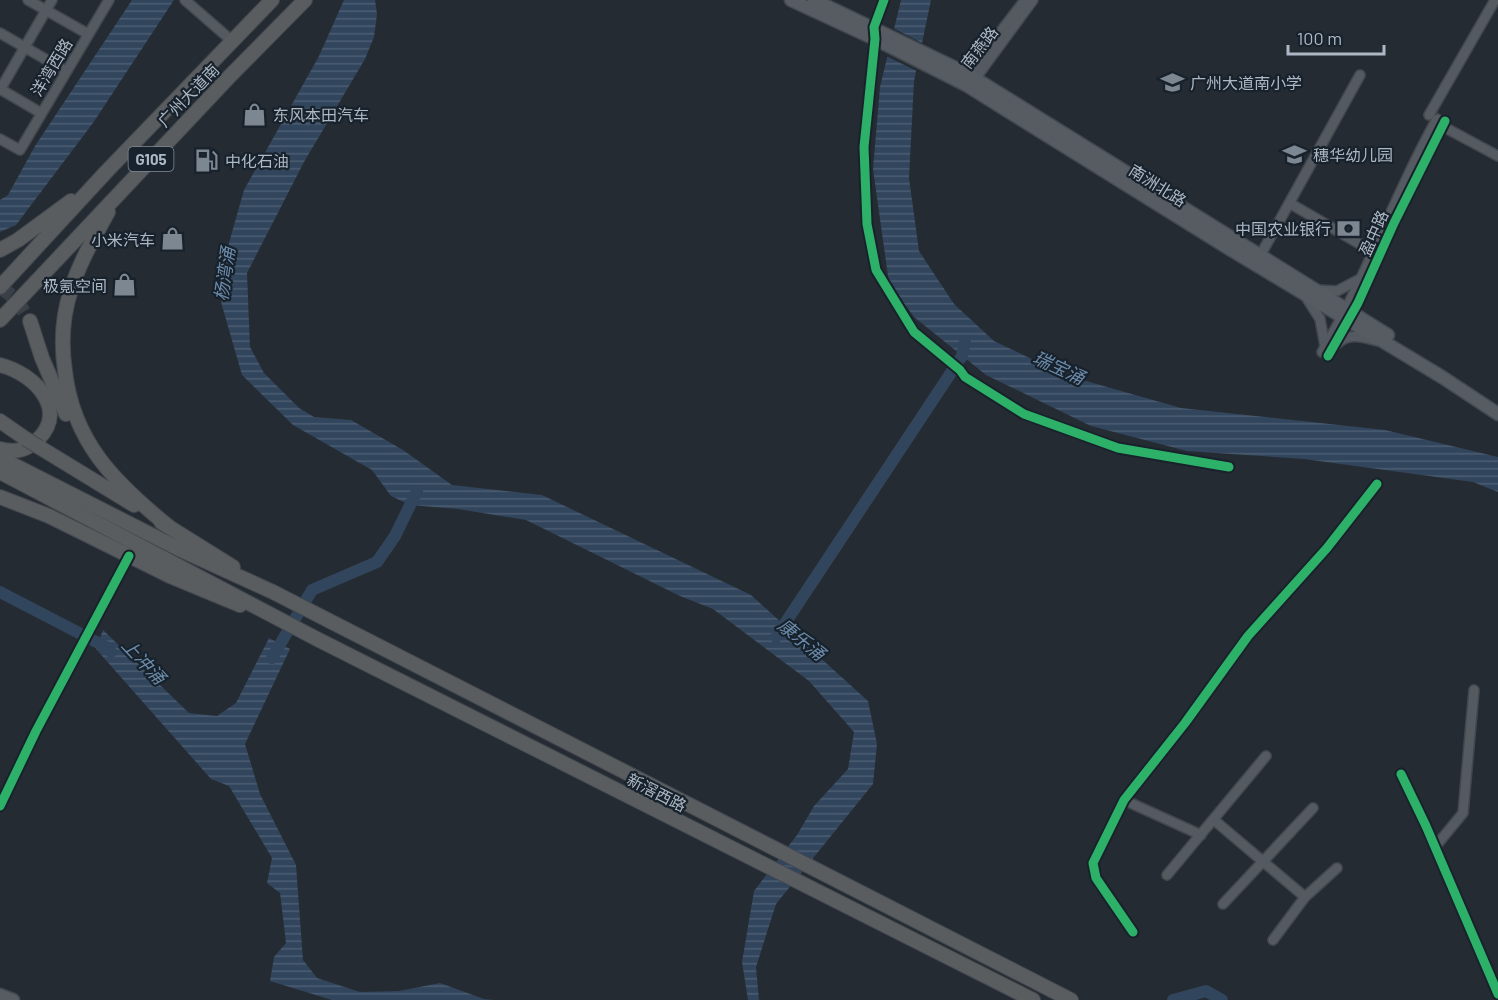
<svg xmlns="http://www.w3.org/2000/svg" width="1498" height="1000" viewBox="0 0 1498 1000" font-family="Barlow,'Noto Sans SC',sans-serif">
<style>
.water{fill:url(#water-rules)}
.pier{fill:#252b32}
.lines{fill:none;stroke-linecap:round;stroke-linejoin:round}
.river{stroke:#31455c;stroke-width:12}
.highway-tunnel{stroke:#394048;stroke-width:14;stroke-dasharray:14 7;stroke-linecap:butt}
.minor-casing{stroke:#42474d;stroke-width:12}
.major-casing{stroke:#42484f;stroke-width:15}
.highway-casing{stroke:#41474e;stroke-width:16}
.minor{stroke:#545a60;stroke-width:9}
.major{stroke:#575c63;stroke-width:12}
.highway{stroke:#5a5d60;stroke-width:14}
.highway-bridge-casing{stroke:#41474e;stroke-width:16;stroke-linecap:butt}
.highway-bridge{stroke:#5a5d60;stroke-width:14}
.cycleway-casing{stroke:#18222c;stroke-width:13}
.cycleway{stroke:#2db169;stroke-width:9}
.labels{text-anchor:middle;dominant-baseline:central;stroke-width:4.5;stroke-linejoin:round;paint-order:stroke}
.shield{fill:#18222c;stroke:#808b97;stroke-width:1.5}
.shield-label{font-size:15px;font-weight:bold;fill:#adb8c5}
.street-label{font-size:16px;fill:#adb8c5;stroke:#18222c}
.poi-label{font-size:16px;fill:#adb8c5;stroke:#18222c;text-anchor:start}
.water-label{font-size:18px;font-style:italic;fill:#6c8baa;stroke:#18222c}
</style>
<defs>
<pattern id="water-rules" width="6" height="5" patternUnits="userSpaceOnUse" patternTransform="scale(1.5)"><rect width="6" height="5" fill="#31455c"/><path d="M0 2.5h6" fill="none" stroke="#4c5e72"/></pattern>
</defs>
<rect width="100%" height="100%" fill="#252b32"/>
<g class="water">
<polygon points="132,0 174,0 93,123 16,225 0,232 0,200 8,195 35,146"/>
<polygon points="344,0 375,0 377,14 374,37 365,59 304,162 247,273 250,347 264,373 299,408 314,417 351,420 403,450 452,485 542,495 751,595 868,701 877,744 873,784 776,904 756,967 759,1000 748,1000 742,962 754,891 797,835 814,806 848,769 854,732 809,681 713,609 680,596 526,520 458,509 410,505 391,496 372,470 293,425 242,375 221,302 225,257 244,190 319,56"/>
<polygon points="901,0 931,0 914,81 909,178 919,251 954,304 994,341 1065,375 1181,408 1385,430 1498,457 1498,492 1473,482 1304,459 1187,451 1091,426 986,375 914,317 889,283 873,169 880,87"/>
<polygon points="103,630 189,713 217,716 236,703 269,638 290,649 245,744 260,794 296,865 303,960 317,978 360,992 399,991 440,983 484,999 494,1000 332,1000 270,981 274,957 286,943 280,893 267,883 272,858 229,786 211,779 96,649"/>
</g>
<polygon class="pier" points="891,27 924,44 919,72 884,55"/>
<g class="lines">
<g class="river">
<polyline points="0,592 108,648 111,652"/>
<polyline points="776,637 962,356 965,342"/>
<polyline points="272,658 312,590 377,562 395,536 417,491"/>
<polyline points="1173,1000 1206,991 1222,1000"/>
</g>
<polyline class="highway-tunnel" points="0,287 15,298 30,321"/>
<defs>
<g id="minor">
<polyline points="28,0 88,34"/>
<polyline points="185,0 232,41"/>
<polyline points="884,0 874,27 875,39 864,147 867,224 876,270 914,332 960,370 965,377 1024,414 1118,448 1229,467"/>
<polyline points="0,33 66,71"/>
<polyline points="967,80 968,74 1025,0"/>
<polyline points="971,82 975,79 1033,0"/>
<polyline points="0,89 41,113"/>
<polyline points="0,90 52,0"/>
<polyline points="1429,115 1495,0"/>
<polyline points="1438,121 1442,126 1498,156"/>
<polyline points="0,139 20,150 109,0"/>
<polyline points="1291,204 1372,251"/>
<polyline points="1260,256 1360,75"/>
<polyline points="1318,290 1337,291 1358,280"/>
<polyline points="1306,297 1320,319 1325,346"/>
<path d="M1337 344C1349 332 1362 337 1377 341"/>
<path d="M1322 352C1367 278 1394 195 1437 119"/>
<polyline points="1328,356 1358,303 1394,223 1445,121"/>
<polyline points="1401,774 1426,826 1498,994"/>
<polyline points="1124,800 1201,835"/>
<polyline points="0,806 36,731 129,556"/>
<polyline points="1214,820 1305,897"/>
<polyline points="1435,847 1463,813 1474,690"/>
<polyline points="1167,875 1266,756"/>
<polyline points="1223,904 1313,808"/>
<polyline points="1133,932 1096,878 1093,863 1124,800 1185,723 1248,636 1327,548 1377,484"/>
<polyline points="1273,940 1305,897 1337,868"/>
</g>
<g id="major">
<polyline points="791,0 875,39 966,85 1223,245 1442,377 1498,414"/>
<polyline points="814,0 968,74 1388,335"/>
<polyline points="0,995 13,1000"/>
</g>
<g id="highway">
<path d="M108 212C94 238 79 263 71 290 62 317 61 344 65 371 73 442 115 483 168 526"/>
<polyline points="0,250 18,240 71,201"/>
<polyline points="0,287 106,172 272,0"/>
<polyline points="0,320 229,77 305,0"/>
<polyline points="30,321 42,358 66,414"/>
<path d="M0 365C37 374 73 415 31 445 21 452 11 452 0 449"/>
<polyline points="0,421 26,439"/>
<polyline points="39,447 134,505"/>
<polyline points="0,458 181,550 273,592 1071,1000"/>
<polyline points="0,472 317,639 1033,1000"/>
<polyline points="0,497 49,516 170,576 240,605"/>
<polyline points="161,522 233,567"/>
</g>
</defs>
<use href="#minor" class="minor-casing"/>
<use href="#major" class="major-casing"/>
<use href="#highway" class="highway-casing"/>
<use href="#minor" class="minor"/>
<use href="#major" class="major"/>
<use href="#highway" class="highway"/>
<defs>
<polyline id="highway-bridge" points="26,439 39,447"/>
</defs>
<use href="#highway-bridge" class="highway-bridge-casing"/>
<use href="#highway-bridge" class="highway-bridge"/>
<defs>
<g id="cycleway">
<polyline points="884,0 874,27 875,39 864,147 867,224 876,270 914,332 960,370 965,377 1024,414 1118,448 1229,467"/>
<polyline points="1328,356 1358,303 1394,223 1445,121"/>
<polyline points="1401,774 1426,826 1498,994"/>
<polyline points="0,806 36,731 129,556"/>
<polyline points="1133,932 1096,878 1093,863 1124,800 1185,723 1248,636 1327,548 1377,484"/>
</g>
</defs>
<use href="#cycleway" class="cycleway-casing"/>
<use href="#cycleway" class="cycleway"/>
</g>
<defs>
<symbol id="school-bare" viewBox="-9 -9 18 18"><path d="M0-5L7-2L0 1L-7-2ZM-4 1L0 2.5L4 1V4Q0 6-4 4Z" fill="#7d8792" stroke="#18222c" stroke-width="2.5" paint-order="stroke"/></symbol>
<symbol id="shop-bare" viewBox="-9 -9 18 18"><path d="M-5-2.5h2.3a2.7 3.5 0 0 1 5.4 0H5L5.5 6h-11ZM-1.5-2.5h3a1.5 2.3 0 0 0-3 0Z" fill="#7d8792" stroke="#18222c" stroke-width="2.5" paint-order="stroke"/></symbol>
<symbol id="fuel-bare" viewBox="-9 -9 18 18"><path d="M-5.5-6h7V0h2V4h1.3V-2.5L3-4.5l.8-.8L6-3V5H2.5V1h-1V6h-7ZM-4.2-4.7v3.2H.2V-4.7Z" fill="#7d8792" stroke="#18222c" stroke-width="2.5" paint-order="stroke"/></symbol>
<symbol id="bank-bare" viewBox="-9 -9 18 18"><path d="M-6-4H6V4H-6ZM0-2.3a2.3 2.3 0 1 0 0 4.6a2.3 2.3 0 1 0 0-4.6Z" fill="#7d8792" stroke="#18222c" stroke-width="2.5" paint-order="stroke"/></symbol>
</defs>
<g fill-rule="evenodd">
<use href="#school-bare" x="1156" y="66" width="33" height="33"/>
<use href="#shop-bare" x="238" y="98" width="33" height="33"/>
<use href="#school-bare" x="1278" y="138" width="33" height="33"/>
<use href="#fuel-bare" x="190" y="144" width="33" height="33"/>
<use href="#bank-bare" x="1332" y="212" width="33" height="33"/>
<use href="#shop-bare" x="156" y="222" width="33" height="33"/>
<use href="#shop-bare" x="108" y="268" width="33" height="33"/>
</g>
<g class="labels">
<rect class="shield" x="128.5" y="147" width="45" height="24" rx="4.5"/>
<g class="shield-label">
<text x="151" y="159">G105</text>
</g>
<g class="street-label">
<text transform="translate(979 47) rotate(-52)">南燕路</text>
<text transform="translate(51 67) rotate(-59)">洋湾西路</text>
<text transform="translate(188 95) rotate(-46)">广州大道南</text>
<text transform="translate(1158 185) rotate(32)">南洲北路</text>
<text transform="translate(1373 233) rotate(-66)">盈中路</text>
<text transform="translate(657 792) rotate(27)">新滘西路</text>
</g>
<g class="poi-label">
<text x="1190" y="82">广州大道南小学</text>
<text x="273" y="114">东风本田汽车</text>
<text x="1313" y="154">穗华幼儿园</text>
<text x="225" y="160">中化石油</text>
<text x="1331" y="228" text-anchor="end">中国农业银行</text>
<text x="155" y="239" text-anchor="end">小米汽车</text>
<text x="107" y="285" text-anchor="end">极氪空间</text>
</g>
<g class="water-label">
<text transform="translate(224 274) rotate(-82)">杨湾涌</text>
<text transform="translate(1059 367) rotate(25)">瑞宝涌</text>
<text transform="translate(802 639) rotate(39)">康乐涌</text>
<text transform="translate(144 661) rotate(47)">上冲涌</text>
</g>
</g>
<path d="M1288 45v9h96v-9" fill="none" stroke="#adb8c5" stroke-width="3"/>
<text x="1297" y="45" font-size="18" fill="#adb8c5" stroke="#18222c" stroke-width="4.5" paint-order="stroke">100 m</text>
</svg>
